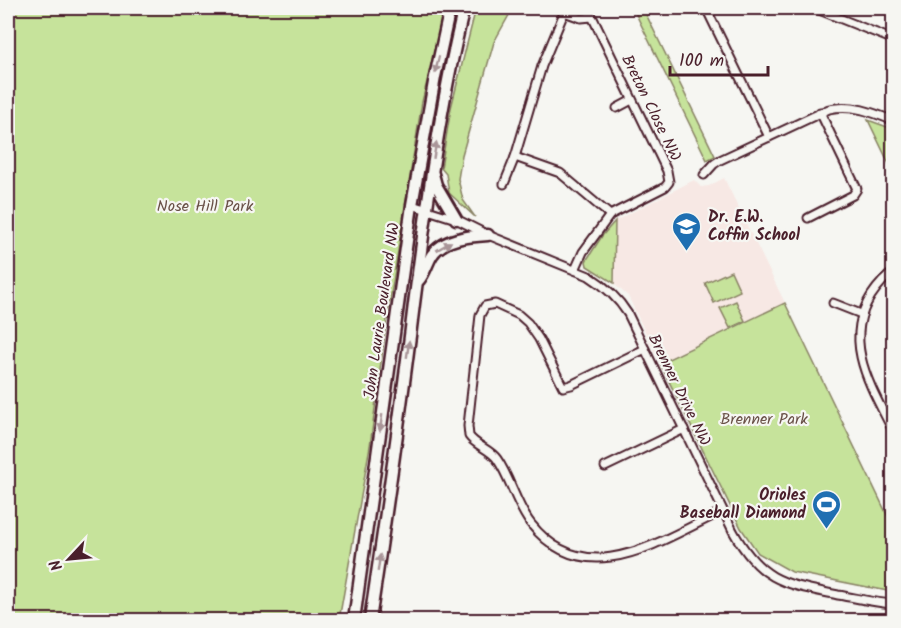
<svg xmlns="http://www.w3.org/2000/svg" width="901" height="628" viewBox="0 0 901 628" font-family="Kalam,sans-serif">
<style>
.built{fill:#f7e8e4}
.green{fill:#c6e39b;stroke:#888163;stroke-width:1.5}
.lines{fill:none;stroke-linecap:round;stroke-linejoin:round}
.minor-casing{stroke:#4a1f2b;stroke-width:11}
.primary-casing{stroke:#4a1f2b;stroke-width:15}
.minor{stroke:#f6f6f2;stroke-width:7}
.primary{stroke:#f6f6f2;stroke-width:10}
.oneway{fill:#a99598}
.labels{text-anchor:middle;dominant-baseline:central;stroke-width:4.5;stroke-linejoin:round;paint-order:stroke}
.street-label{font-size:16px;fill:#4a1f2b;stroke:#f6f6f2}
.park-label{font-size:16px;fill:#695047;stroke:#f6f6f2}
.poi-label{font-size:16px;font-weight:bold;fill:#4a1f2b;stroke:#f6f6f2;text-anchor:start}
</style>
<rect width="100%" height="100%" fill="#f6f6f2"/>
<filter id="ink" filterUnits="userSpaceOnUse"><feTurbulence type="fractalNoise" baseFrequency=".0167" numOctaves="2"/><feDisplacementMap in="SourceGraphic" scale="12" xChannelSelector="R" yChannelSelector="G"/><feConvolveMatrix kernelMatrix="1 2 1 2 8 2 1 2 1" color-interpolation-filters="sRGB"/></filter>
<g filter="url(#ink)">
<polygon class="built" points="724,178 785,303 660,363 628,296 614,284 615,221 694,180 701,187 709,186"/>
<g class="green">
<polygon points="8,8 445,8 422,102 385,332 370,446 339,620 8,620"/>
<polygon points="476,8 513,8 494,42 462,155 458,179 463,200 475,217 449,193 446,174 441,168 451,108"/>
<polygon points="633,8 643,8 715,156 707,160"/>
<polygon points="868,120 893,129 893,172"/>
<polygon points="615,221 614,283 587,266 586,261 602,236"/>
<polygon points="731,271 740,291 714,303 705,283"/>
<polygon points="736,301 745,321 730,328 720,308"/>
<polygon points="785,303 893,527 893,592 792,572 758,553 741,528 660,363"/>
</g>
<g class="lines">
<defs>
<g id="minor">
<polyline points="706,8 769,137"/>
<polyline points="814,8 894,40"/>
<polyline points="564,12 581,18 592,17"/>
<polyline points="617,108 632,100"/>
<polyline points="515,157 560,173 610,215"/>
<path d="M704 175 714 164 720 160 829 109C852 104 872 112 894 121"/>
<polyline points="504,184 515,157 542,66 566,8"/>
<path d="M412 205 456 219 488 235 589 276C605 286 618 298 628 314L733 531C761 582 785 584 838 595 857 598 875 603 894 604"/>
<polyline points="808,218 853,195 857,189 820,112"/>
<polyline points="575,270 583,252 610,215 665,187 669,182 667,171 588,8"/>
<path d="M894 272C884 278 877 287 871 296 841 343 873 390 894 433"/>
<polyline points="833,303 861,314"/>
<path d="M645 349 571 385 563 387 539 339 528 323 519 315 495 304 485 306 480 315 468 426 469 436C476 446 490 449 497 459 511 479 516 505 531 524 587 594 662 539 723 511"/>
<polyline points="605,467 684,429"/>
</g>
<g id="primary">
<polyline points="433,174 436,185 456,219"/>
<path d="M419 280C425 273 427 263 432 255 443 238 470 236 488 235"/>
<polyline points="354,620 412,205 435,77 450,8"/>
<path d="M370 620C386 515 401 410 414 304 427 204 440 105 464 8"/>
</g>
</defs>
<use href="#minor" class="minor-casing"/>
<use href="#primary" class="primary-casing"/>
<use href="#minor" class="minor"/>
<use href="#primary" class="primary"/>
</g>
<defs><path id="oneway-solid" d="M-6-.8H1V-3.2L6.5 0L1 3.2V.8H-6Z" transform="scale(1.5)"/></defs>
<g class="oneway">
<use href="#oneway-solid" transform="translate(437 65) rotate(103)"/>
<use href="#oneway-solid" transform="translate(435 150) rotate(-80)"/>
<use href="#oneway-solid" transform="translate(444 246) rotate(-30)"/>
<use href="#oneway-solid" transform="translate(408 349) rotate(-82)"/>
<use href="#oneway-solid" transform="translate(381 423) rotate(98)"/>
<use href="#oneway-solid" transform="translate(379 563) rotate(-82)"/>
</g>
</g>
<defs>
<symbol id="school-pin" viewBox="-11 -11 22 30"><path d="M0 17L-7.5 6A9.5 9.5 0 1 1 7.5 6Z" fill="#1f6fb2" stroke="#f6f6f2"/><path d="M0-5L7-2L0 1L-7-2ZM-4 1L0 2.5L4 1V4Q0 6-4 4Z" fill="#fff"/></symbol>
<symbol id="stadium-pin" viewBox="-11 -11 22 30"><path d="M0 17L-7.5 6A9.5 9.5 0 1 1 7.5 6Z" fill="#1f6fb2" stroke="#f6f6f2"/><path d="M0-5a6.5 5 0 1 0 0 10a6.5 5 0 1 0 0-10ZM-3.5-1.8h7v3.6h-7Z" fill="#fff"/></symbol>
</defs>
<g fill-rule="evenodd">
<use href="#school-pin" x="670" y="210" width="33" height="45"/>
<use href="#stadium-pin" x="810" y="488" width="33" height="45"/>
</g>
<g class="labels">
<g class="street-label">
<text transform="translate(651 108) rotate(64)">Breton Close NW</text>
<text transform="translate(382 311) rotate(-82)">John Laurie Boulevard NW</text>
<text transform="translate(679 390) rotate(64)">Brenner Drive NW</text>
</g>
<g class="park-label">
<text x="205" y="206">Nose Hill Park</text>
<text x="764" y="419">Brenner Park</text>
</g>
<g class="poi-label">
<text x="708" y="217">Dr. E.W.<tspan x="708" dy="18">Coffin School</tspan></text>
<text x="806" y="495" text-anchor="end">Orioles<tspan x="806" dy="18">Baseball Diamond</tspan></text>
</g>
</g>
<rect width="901" height="628" fill="none" stroke="#f6f6f2" stroke-width="30"/>
<rect x="15" y="15" width="871" height="598" fill="none" stroke="#4a1f2b" stroke-width="2" filter="url(#ink)"/>
<g transform="translate(69 559) rotate(244)" stroke="#f6f6f2" stroke-width="4.5" paint-order="stroke">
<path d="M0-4.5L10 22L0 15L-10 22Z" fill="#4a1f2b"/>
<text y="-9" font-size="16" font-weight="bold" text-anchor="middle" fill="#4a1f2b">N</text>
</g>
<path d="M670 66v9h98v-9" fill="none" stroke="#4a1f2b" stroke-width="3"/>
<text x="679" y="66" font-size="18" fill="#4a1f2b" stroke="#f6f6f2" stroke-width="4.5" paint-order="stroke">100 m</text>
</svg>
